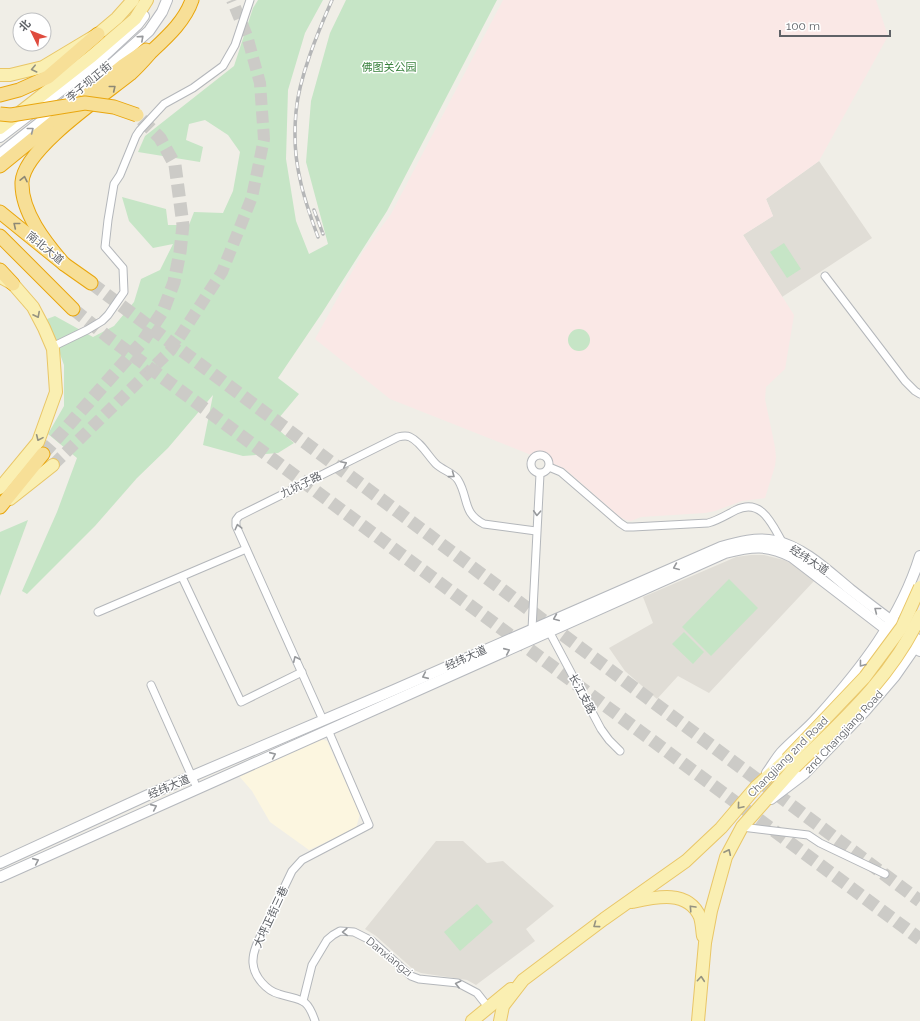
<svg xmlns="http://www.w3.org/2000/svg" width="920" height="1021" viewBox="0 0 920 1021" font-family="Raleway,'Noto Sans SC',sans-serif">
<style>
.commercial{fill:#fcf6e0}
.education{fill:#e0ddd6}
.medical{fill:#fae8e6}
.green{fill:#c6e5c6}
.lines{fill:none;stroke-linecap:round;stroke-linejoin:round}
.primary-tunnel{stroke:#cccbc7;stroke-width:12;stroke-dasharray:12 6;stroke-linecap:butt}
.highway-tunnel{stroke:#cccbc7;stroke-width:13;stroke-dasharray:13 6;stroke-linecap:butt}
.street-casing{stroke:#b4b7bb;stroke-width:9}
.secondary-casing{stroke:#b6b9be;stroke-width:12}
.primary-casing{stroke:#e9c667;stroke-width:14}
.highway-casing{stroke:#e9a60e;stroke-width:15}
.street{stroke:#fff;stroke-width:7}
.secondary{stroke:#fff;stroke-width:10}
.primary{stroke:#faefb2;stroke-width:12}
.highway{stroke:#f7df97;stroke-width:13}
.rail-casing{stroke:#b5b6b7;stroke-width:3.5}
.rail{stroke:#fff;stroke-width:2;stroke-dasharray:6;stroke-linecap:butt}
.primary-bridge-casing{stroke:#e9c667;stroke-width:14;stroke-linecap:butt}
.highway-bridge-casing{stroke:#e9a60e;stroke-width:15;stroke-linecap:butt}
.primary-bridge{stroke:#faefb2;stroke-width:12}
.highway-bridge{stroke:#f7df97;stroke-width:13}
.oneway{stroke:#97999c}
.oneway2{stroke:#959381}
.oneway3{stroke:#8d8875}
.labels{text-anchor:middle;dominant-baseline:central;stroke-width:3;stroke-linejoin:round;paint-order:stroke}
.park-label{font-size:11px;fill:#3a823e;stroke:#fff}
.street-label{font-size:11px;fill:#5f6267;stroke:#fff}
</style>
<rect width="100%" height="100%" fill="#f0eee7"/>
<polygon class="commercial" points="321,739 327,741 360,814 356,828 309,850 270,822 252,791 239,776"/>
<g class="education">
<polygon points="819,161 872,238 782,297 743,235 773,216 766,199"/>
<polygon points="751,555 764,555 784,560 793,564 814,581 709,693 678,676 657,699 625,671 609,648 653,623 643,597 736,557"/>
<polygon points="436,841 463,841 487,863 503,861 554,906 526,929 535,941 476,985 467,980 421,973 414,970 376,936 365,929"/>
</g>
<polygon class="medical" points="503,0 876,0 888,36 819,161 766,199 773,216 743,235 794,315 785,369 766,387 765,399 775,447 776,457 775,466 765,498 742,501 715,511 705,513 641,517 631,521 626,520 620,517 564,468 390,399 315,339 363,252 391,214"/>
<g class="green">
<polygon points="258,0 323,0 305,33 288,90 286,159 296,221 309,254 328,244 306,162 311,101 330,33 346,0 497,0 387,211 322,313 278,378 299,394 273,425 294,443 278,453 243,456 203,445 213,395 168,448 137,478 95,526 27,594 22,591 57,512 77,458 48,434 64,406 64,365 47,319 55,316 93,337 114,326 134,302 141,279 160,270 173,244 153,248 129,221 122,197 166,209 168,225 189,225 194,212 223,213 233,191 240,152 228,135 205,120 189,124 186,140 203,147 200,162 138,152 145,136 234,66 253,8"/>
<polygon points="784,243 801,269 787,278 770,252"/>
<circle cx="579" cy="340" r="11"/>
<polygon points="28,520 0,596 0,532"/>
<polygon points="729,579 758,608 711,656 682,627"/>
<polygon points="684,632 704,652 693,664 672,644"/>
<polygon points="477,904 493,922 460,951 444,932"/>
</g>
<g class="lines">
<polyline class="primary-tunnel" points="53,465 171,350 222,272 252,197 264,139 260,83 247,36 232,0"/>
<g class="highway-tunnel">
<polyline points="91,283 920,901"/>
<polyline points="73,309 108,337 920,939"/>
<polyline points="43,454 143,341 163,311 174,282 180,252 183,225 175,165 160,138 137,115"/>
</g>
<defs>
<g id="street">
<polyline points="825,276 905,381 915,391 920,394"/>
<polyline points="52,347 87,330 102,321 108,315 124,292 123,268 105,247 108,220 114,184 120,175 136,136 140,130 164,104 193,88 223,66 235,45 250,0"/>
<circle cx="540" cy="464" r="9"/>
<path d="M549 467 561 472 620 523 626 527H633L708 523C719 520 726 515 736 510 763 497 773 527 784 545"/>
<polyline points="182,577 241,702 302,672"/>
<polyline points="98,612 246,549"/>
<polyline points="532,629 540,474"/>
<polyline points="550,633 601,729 609,740 620,751"/>
<polyline points="151,685 197,788"/>
<path d="M323 720 236 526V520L239 516 398 437C402 436 406 435 410 437 421 442 428 456 436 464 442 470 454 473 458 480 469 498 462 513 484 524L536 531"/>
<polyline points="742,827 808,835 820,843 885,874"/>
<polyline points="303,1001 312,965 327,940 333,935 340,931 354,932 372,941 411,976 419,979 458,983 477,993 488,1007"/>
<path d="M315 1021C307 997 302 1001 279 994 267 991 254 977 253 963 252 949 262 934 268 921 276 904 284 888 292 871L302 860 369 825 328 730"/>
</g>
<g id="secondary">
<polyline points="0,137 93,66 138,24 144,16"/>
<polyline points="0,154 95,79 149,31 162,12 167,0"/>
<path d="M767 773C772 766 776 759 781 753 793 740 807 730 818 717 861 669 901 618 920 556"/>
<polyline points="771,799 804,774 865,711 895,676 918,643"/>
<path d="M0 863 148 795 394 690 721 547C738 542 757 537 775 541 804 547 829 572 851 590 874 608 896 625 920 641"/>
<path d="M0 877C241 768 484 662 725 553 752 546 767 544 792 557L887 630 920 651"/>
</g>
<g id="primary">
<polyline points="0,75 10,75 43,67 98,34 117,18 133,0"/>
<polyline points="0,128 92,56 135,19 147,0"/>
<polyline points="0,488 38,442 56,392 53,349 44,328 33,307 13,284 4,279"/>
<polyline points="10,499 53,465"/>
<path d="M632 902C655 897 688 889 700 917 702 923 702 930 703 936"/>
<polyline points="472,1021 511,989"/>
<polyline points="500,1021 503,1006 523,980 604,919 686,861 721,828 756,787 787,759"/>
<polyline points="698,1021 705,943 711,911 726,857 742,827 795,767"/>
</g>
<g id="highway">
<polyline points="0,95 19,90 48,77 98,34"/>
<polyline points="0,166 124,65 146,50"/>
<polyline points="0,212 64,264 91,283"/>
<polyline points="0,236 73,309"/>
<path d="M64 264C45 242 21 212 22 182 24 148 104 95 130 74 138 67 144 60 151 52 167 37 185 21 192 0"/>
<polyline points="0,270 13,284"/>
<polyline points="0,507 43,454"/>
</g>
</defs>
<use href="#street" class="street-casing"/>
<use href="#secondary" class="secondary-casing"/>
<use href="#primary" class="primary-casing"/>
<use href="#highway" class="highway-casing"/>
<use href="#street" class="street"/>
<use href="#secondary" class="secondary"/>
<use href="#primary" class="primary"/>
<use href="#highway" class="highway"/>
<defs>
<g id="rail">
<polyline points="314,210 323,234"/>
<path d="M318 237C311 218 304 199 300 179 295 158 294 134 296 112 299 77 318 32 332 0"/>
</g>
</defs>
<use href="#rail" class="rail-casing"/>
<use href="#rail" class="rail"/>
<defs>
<g id="primary-bridge">
<polyline points="787,759 865,677 902,627 920,587"/>
<path d="M795 767C842 721 892 677 920 616"/>
</g>
<polyline id="highway-bridge" points="0,114 11,115 85,103 114,107 137,115"/>
</defs>
<use href="#primary-bridge" class="primary-bridge-casing"/>
<use href="#highway-bridge" class="highway-bridge-casing"/>
<use href="#primary-bridge" class="primary-bridge"/>
<use href="#highway-bridge" class="highway-bridge"/>
</g>
<defs><path id="oneway-chevron" d="M-2-3.5L2.5 0L-2 3.5" fill="none" stroke-width="1.6" stroke-linecap="round" stroke-linejoin="round"/></defs>
<g class="oneway">
<use href="#oneway-chevron" transform="translate(141 38) rotate(-42)"/>
<use href="#oneway-chevron" transform="translate(31 130) rotate(-38)"/>
<use href="#oneway-chevron" transform="translate(344 464) rotate(-26)"/>
<use href="#oneway-chevron" transform="translate(452 475) rotate(36)"/>
<use href="#oneway-chevron" transform="translate(537 513) rotate(93)"/>
<use href="#oneway-chevron" transform="translate(238 527) rotate(-104)"/>
<use href="#oneway-chevron" transform="translate(676 567) rotate(157)"/>
<use href="#oneway-chevron" transform="translate(877 610) rotate(-142)"/>
<use href="#oneway-chevron" transform="translate(556 618) rotate(157)"/>
<use href="#oneway-chevron" transform="translate(507 651) rotate(-24)"/>
<use href="#oneway-chevron" transform="translate(296 659) rotate(-115)"/>
<use href="#oneway-chevron" transform="translate(862 664) rotate(128)"/>
<use href="#oneway-chevron" transform="translate(425 676) rotate(156)"/>
<use href="#oneway-chevron" transform="translate(273 755) rotate(-24)"/>
<use href="#oneway-chevron" transform="translate(154 807) rotate(-24)"/>
<use href="#oneway-chevron" transform="translate(36 861) rotate(-24)"/>
<use href="#oneway-chevron" transform="translate(345 932) rotate(178)"/>
<use href="#oneway-chevron" transform="translate(458 984) rotate(-166)"/>
</g>
<g class="oneway2">
<use href="#oneway-chevron" transform="translate(34 69) rotate(167)"/>
<use href="#oneway-chevron" transform="translate(37 315) rotate(63)"/>
<use href="#oneway-chevron" transform="translate(39 438) rotate(114)"/>
<use href="#oneway-chevron" transform="translate(740 806) rotate(130)"/>
<use href="#oneway-chevron" transform="translate(728 852) rotate(-65)"/>
<use href="#oneway-chevron" transform="translate(692 908) rotate(-133)"/>
<use href="#oneway-chevron" transform="translate(596 925) rotate(144)"/>
<use href="#oneway-chevron" transform="translate(701 979) rotate(-85)"/>
</g>
<g class="oneway3">
<use href="#oneway-chevron" transform="translate(113 88) rotate(-39)"/>
<use href="#oneway-chevron" transform="translate(24 179) rotate(-78)"/>
<use href="#oneway-chevron" transform="translate(16 225) rotate(-141)"/>
</g>
<g class="labels">
<g class="park-label">
<text x="389" y="67">佛图关公园</text>
</g>
<g class="street-label">
<text transform="translate(89 82) rotate(-40)">李子坝正街</text>
<text transform="translate(45 248) rotate(39)">南北大道</text>
<text transform="translate(301 485) rotate(-26)">九坑子路</text>
<text transform="translate(809 560) rotate(33)">经纬大道</text>
<text transform="translate(466 658) rotate(-24)">经纬大道</text>
<text transform="translate(582 694) rotate(62)">长江支路</text>
<text transform="translate(844 732) rotate(-47)">2nd Changjiang Road</text>
<text transform="translate(788 757) rotate(-45)">Changjiang 2nd Road</text>
<text transform="translate(169 787) rotate(-23)">经纬大道</text>
<text transform="translate(271 917) rotate(-65)">大坪正街三巷</text>
<text transform="translate(389 957) rotate(39)">Danxiangzi</text>
</g>
</g>
<g transform="translate(32 32) rotate(313)"><circle r="19" fill="#ffffff" stroke="#bfc0c2"/>
<path d="M0-3L7 15L0 10L-7 15Z" fill="#df4b3e"/>
<text y="-6" font-size="11" font-weight="bold" text-anchor="middle" fill="#5f6267">北</text>
</g>
<path d="M780 30v6h110v-6" fill="none" stroke="#5f6267" stroke-width="2"/>
<text x="786" y="30" font-size="12" fill="#5f6267" stroke="#ffffff" stroke-width="3" paint-order="stroke">100 m</text>
</svg>
